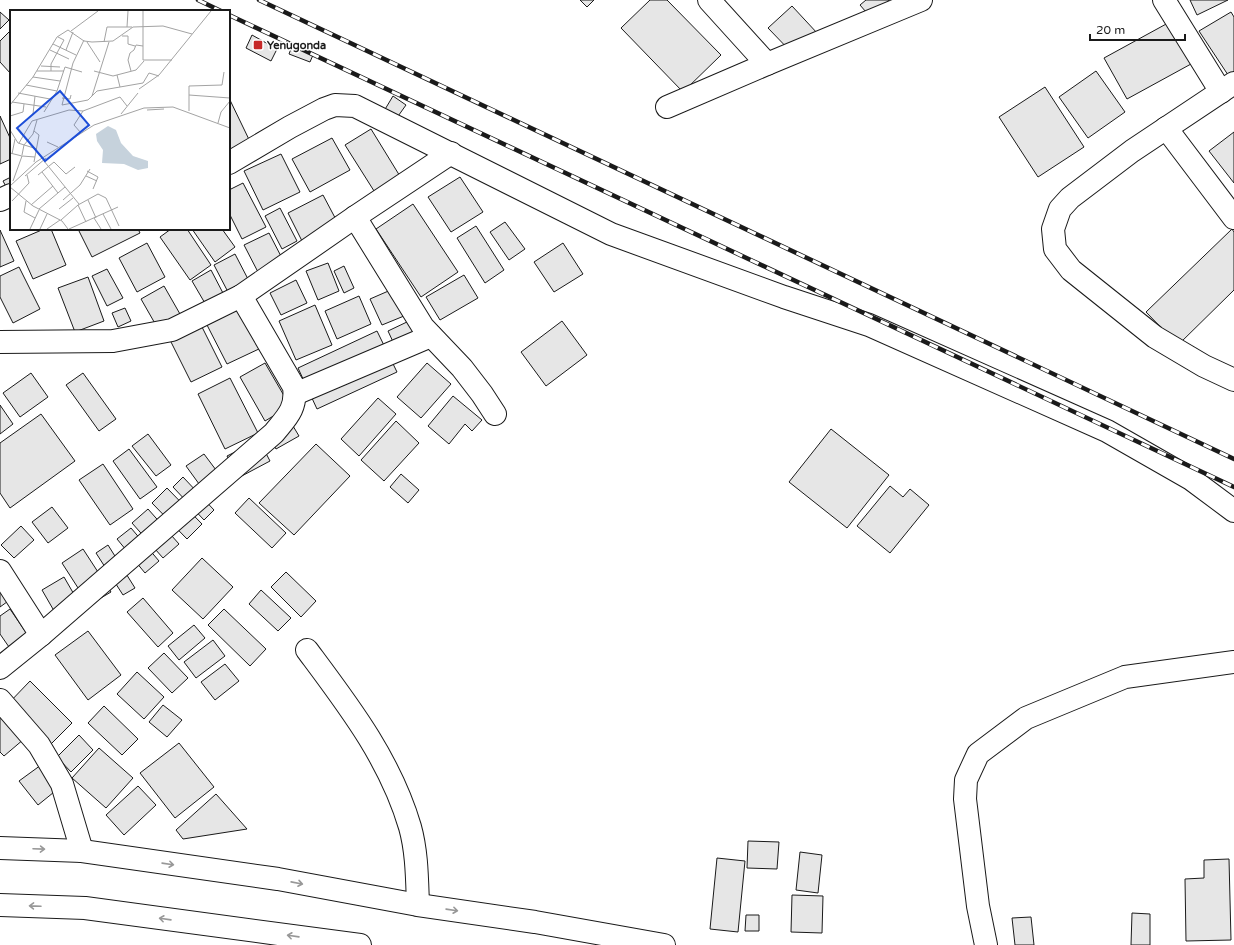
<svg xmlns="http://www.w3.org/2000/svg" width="1234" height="945" viewBox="0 0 1234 945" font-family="'Varela Round',sans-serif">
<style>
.building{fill:#e6e6e6;stroke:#1a1a1a}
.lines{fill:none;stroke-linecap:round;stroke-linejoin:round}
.minor-casing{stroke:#1a1a1a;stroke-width:24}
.trunk-casing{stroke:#1a1a1a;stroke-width:24}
.minor{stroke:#fff;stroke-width:22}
.trunk{stroke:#fff;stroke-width:22}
.rail-casing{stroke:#1a1a1a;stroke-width:4.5}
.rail{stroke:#fff;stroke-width:3;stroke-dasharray:9;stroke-linecap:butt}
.oneway{stroke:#989898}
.poi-dot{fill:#c62828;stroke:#fff;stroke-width:1.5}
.labels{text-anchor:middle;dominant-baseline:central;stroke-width:3;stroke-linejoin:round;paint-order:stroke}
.poi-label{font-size:11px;font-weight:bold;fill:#1a1a1a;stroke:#fff;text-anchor:start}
.inset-road{fill:none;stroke:#a3a3a3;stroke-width:1}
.view{fill:#1d4ed8;fill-opacity:0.15;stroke:#1d4ed8;stroke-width:2}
.inset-edge{fill:none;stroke:#1a1a1a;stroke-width:2}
</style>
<rect width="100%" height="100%" fill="#fff"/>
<g class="building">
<polygon points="580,0 594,0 587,7"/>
<polygon points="650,0 667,0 721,55 683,92 621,28"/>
<polygon points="866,0 888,0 891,4 872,19 860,5"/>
<polygon points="1190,0 1228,0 1197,15"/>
<polygon points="792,6 818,34 795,56 768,28"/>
<polygon points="0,12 9,20 0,29"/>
<polygon points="1231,12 1234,17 1234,80 1232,81 1199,31"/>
<polygon points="1168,23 1191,64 1127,99 1104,58"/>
<polygon points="11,30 11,74 0,62 0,41"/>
<polygon points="252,35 277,49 271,61 246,48"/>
<polygon points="292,46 313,55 310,62 289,54"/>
<polygon points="1096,71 1125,112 1088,138 1059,97"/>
<polygon points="1045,87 1084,147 1038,177 999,117"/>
<polygon points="393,96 406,105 396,119 384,111"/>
<polygon points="229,98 256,154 229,168"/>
<polygon points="0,116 11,140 11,159 0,164"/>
<polygon points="371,129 406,186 381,202 345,145"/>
<polygon points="1234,132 1234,183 1209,151"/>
<polygon points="332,138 350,170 310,192 292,159"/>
<polygon points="281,154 300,192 263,210 244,171"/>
<polygon points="11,177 11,196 3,181"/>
<polygon points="460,177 483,212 451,232 428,197"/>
<polygon points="243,183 266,227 242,239 229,213 229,190"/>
<polygon points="323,195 341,229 305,247 288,213"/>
<polygon points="413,204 458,272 421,297 376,229"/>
<polygon points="280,208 297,241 282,249 265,216"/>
<polygon points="505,222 525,249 509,260 490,232"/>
<polygon points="476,226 504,270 485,283 457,238"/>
<polygon points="44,229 51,229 66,265 33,279 16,241"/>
<polygon points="78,229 138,229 140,233 92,257"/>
<polygon points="171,229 187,229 211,265 190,280 160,237"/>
<polygon points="192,229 222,229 235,247 215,262"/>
<polygon points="1232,229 1234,232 1234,290 1178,345 1146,312"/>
<polygon points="0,230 14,261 0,267"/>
<polygon points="269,233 284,262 259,274 244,245"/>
<polygon points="147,243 165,277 137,292 119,258"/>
<polygon points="563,243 583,274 554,292 534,262"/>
<polygon points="235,254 249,281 228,292 214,265"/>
<polygon points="328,263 339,291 318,300 306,271"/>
<polygon points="344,266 354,288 344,293 334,271"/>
<polygon points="19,267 40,309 13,323 0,297 0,276"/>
<polygon points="107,269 123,298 107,306 92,276"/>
<polygon points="211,270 224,295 206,305 192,281"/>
<polygon points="464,275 478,298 440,320 426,297"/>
<polygon points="88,277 104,321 75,332 58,288"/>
<polygon points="296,280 307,303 281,315 270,293"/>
<polygon points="164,286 180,314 157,327 141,299"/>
<polygon points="393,289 404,316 382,325 370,299"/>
<polygon points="359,296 371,324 337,339 325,311"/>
<polygon points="315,305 332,345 296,360 279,321"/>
<polygon points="125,308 131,321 118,327 112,313"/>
<polygon points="241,308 261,348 227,364 207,325"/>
<polygon points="409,321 422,349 401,359 388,331"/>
<polygon points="562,321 587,355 546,386 521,352"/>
<polygon points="200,323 222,367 191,382 169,338"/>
<polygon points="377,331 397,372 317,409 298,368"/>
<polygon points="265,363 290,406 265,421 240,377"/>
<polygon points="427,363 451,384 421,418 397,397"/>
<polygon points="31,373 48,397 20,417 3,393"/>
<polygon points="83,373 116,419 99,431 66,385"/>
<polygon points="230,378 258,433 225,449 198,394"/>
<polygon points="453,396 482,420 472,431 465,424 449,444 428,426"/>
<polygon points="378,398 396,414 359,456 341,439"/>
<polygon points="0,405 13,424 0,434"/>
<polygon points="41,414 75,461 10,508 0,493 0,443"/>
<polygon points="287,416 299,436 276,449 264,429"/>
<polygon points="396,421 419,443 384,481 361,460"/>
<polygon points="831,429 889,475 847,528 789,482"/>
<polygon points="148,434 171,465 156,476 132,446"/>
<polygon points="259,440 270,461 238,478 227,456"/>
<polygon points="316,444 350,476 294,535 259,503"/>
<polygon points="129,449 157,487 140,499 113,461"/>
<polygon points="204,454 228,486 210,499 186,466"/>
<polygon points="103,464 133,509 110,525 79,480"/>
<polygon points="401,474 419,490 408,503 390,487"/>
<polygon points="183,477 214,510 204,520 173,487"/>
<polygon points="890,486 903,497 910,489 929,505 890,553 857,526"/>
<polygon points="167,488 202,524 187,539 152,503"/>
<polygon points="249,498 286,533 272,548 235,513"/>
<polygon points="52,507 68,528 48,543 32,522"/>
<polygon points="148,509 179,544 163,558 132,523"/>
<polygon points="21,526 34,540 14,558 1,545"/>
<polygon points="131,528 159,561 145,573 117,539"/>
<polygon points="108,545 135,588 123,595 96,553"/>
<polygon points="83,549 111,592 89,605 62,563"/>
<polygon points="202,558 233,587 203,619 172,590"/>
<polygon points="286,572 316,601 301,617 271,587"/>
<polygon points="64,577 79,603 57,616 42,590"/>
<polygon points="0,583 11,599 0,607"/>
<polygon points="261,590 291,618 278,631 249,604"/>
<polygon points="143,598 173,633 158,647 127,612"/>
<polygon points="10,609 27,634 9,647 0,634 0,616"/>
<polygon points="224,609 266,649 250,666 208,625"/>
<polygon points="194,625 205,638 179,660 168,646"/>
<polygon points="88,631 121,675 88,700 55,655"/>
<polygon points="213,640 225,656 196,678 184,662"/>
<polygon points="164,653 188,678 172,693 148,668"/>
<polygon points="225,664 239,681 215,700 201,682"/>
<polygon points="137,672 164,697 144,719 117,694"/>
<polygon points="30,681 72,723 48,747 6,706"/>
<polygon points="163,705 182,720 167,737 149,722"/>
<polygon points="104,706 138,739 122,755 88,723"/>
<polygon points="0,711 24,739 4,756 0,752"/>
<polygon points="79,735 93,750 71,772 57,757"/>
<polygon points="179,743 214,787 175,818 140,773"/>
<polygon points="99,748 133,778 106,808 72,778"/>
<polygon points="41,765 59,788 38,805 19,781"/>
<polygon points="138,786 156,805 124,835 106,815"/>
<polygon points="216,794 247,829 183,839 176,830"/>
<polygon points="748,841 779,842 777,869 747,868"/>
<polygon points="800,852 822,855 818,893 796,890"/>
<polygon points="717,858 745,861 738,932 710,929"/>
<polygon points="1229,859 1231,940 1186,941 1185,879 1204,878 1204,860"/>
<polygon points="792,895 823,896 822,933 791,932"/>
<polygon points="1132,913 1150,914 1150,945 1131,945"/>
<polygon points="746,915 759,915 759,931 745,931"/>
<polygon points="1031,917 1034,945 1015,945 1012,918"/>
</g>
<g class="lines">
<defs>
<g id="minor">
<polyline points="709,0 767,64"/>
<polyline points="1164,0 1221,92"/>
<polyline points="1234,83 1132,151 1070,198 1060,209 1053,229 1055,249 1071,270 1155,337 1204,366 1234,380"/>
<polyline points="667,107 767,64 921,0"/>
<polyline points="1166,128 1234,218"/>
<polyline points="229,163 290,127 324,109 335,105 355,106 611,234 784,297 869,325 1107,431 1191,479 1234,511"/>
<polyline points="0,200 11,195"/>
<polyline points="355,217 423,327 462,368 482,394 495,414"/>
<polyline points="0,342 113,341 172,330 241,296 355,217 451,153"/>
<polyline points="295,394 431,336"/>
<polyline points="0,571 41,635"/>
<path d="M307 650C348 705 390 759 410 827 417 852 417 879 418 905"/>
<path d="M0 668 41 635 274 433C286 418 297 409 294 387L241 296"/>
<polyline points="0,700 39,745 62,784 82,851"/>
<polyline points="986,945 978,906 965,799 966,780 978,754 1026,718 1125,677 1234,662"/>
</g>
<g id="trunk">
<polyline points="0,848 82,851 278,879 418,905 535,922 664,945"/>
<polyline points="0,905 85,908 360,945"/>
</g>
</defs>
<use href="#minor" class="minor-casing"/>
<use href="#trunk" class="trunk-casing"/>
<use href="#minor" class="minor"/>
<use href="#trunk" class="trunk"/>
<defs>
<g id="rail">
<polyline points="198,0 221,11"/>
<polyline points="259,0 1234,459"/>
<polyline points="229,15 1234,487"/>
</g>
</defs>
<use href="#rail" class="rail-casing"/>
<use href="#rail" class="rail"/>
</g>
<defs><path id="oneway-shaft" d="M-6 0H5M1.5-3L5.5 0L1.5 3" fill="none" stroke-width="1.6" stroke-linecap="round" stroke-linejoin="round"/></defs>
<g class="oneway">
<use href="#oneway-shaft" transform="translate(39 849) rotate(2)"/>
<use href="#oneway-shaft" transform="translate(168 864) rotate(8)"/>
<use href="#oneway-shaft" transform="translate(297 883) rotate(11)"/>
<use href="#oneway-shaft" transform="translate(35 906) rotate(-178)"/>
<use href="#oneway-shaft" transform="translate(452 910) rotate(8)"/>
<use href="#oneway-shaft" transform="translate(165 919) rotate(-172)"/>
<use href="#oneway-shaft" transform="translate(293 936) rotate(-172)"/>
</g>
<rect class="poi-dot" x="253" y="40" width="10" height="10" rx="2"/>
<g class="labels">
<g class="poi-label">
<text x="267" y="45">Yenugonda</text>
</g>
</g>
<g transform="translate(10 10)">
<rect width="220" height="220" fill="#fff"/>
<path d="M98 116 106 120 111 133 123 146 138 151V158L128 160 114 154 92 153 93 140 87 131 86 124Z" fill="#c6d2dc"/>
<path class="inset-road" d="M133 1V50H162M117 17 118 1M61 21 88 1M112 26H118V34L125 36M74 30 63 53 52 95 78 90 87 81 133 73 139 63 149 66M77 32 90 52M94 32 97 17H122M43 34 66 45M40 40 59 49M56 40 63 22M31 56 50 57M27 61H54M41 61V54L54 30 48 27M84 61 103 66 126 60 134 51M121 61 118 50 120 43 124 40 126 35 133 36M107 65 110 77M23 67 50 71M16 75 47 81M129 79 149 65 201 1M8 83 40 89M179 85 220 88M82 86 99 32M52 88 60 89 61 85M2 92 36 97M0 95 23 67 47 27 58 20 74 31 82 32 103 31 123 17 153 16 182 24M137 100 154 99M179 101V76L212 75 214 62M34 102 47 81 55 57 72 62M23 104 25 86M111 104 128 83M0 106 13 102 14 94M208 113 211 102 220 91M0 120 8 133 27 139M71 123 64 115 73 101 110 87 117 96M37 132 48 137M9 133 22 111 59 100 73 101M0 143 12 146M2 144 5 129M12 145 14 135 23 124 27 110M34 151 69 194M24 152 29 125 24 121M77 161 88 167 83 179M32 162 48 183M28 165 44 152 56 164 65 157M15 166 36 148M76 166 87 171M3 171 12 146 25 147M0 176 26 152 84 115 134 98 163 97 220 118M0 177 23 196 52 211 58 219M53 190 70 175 80 159M78 190 86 208M2 191 19 173 17 165M16 191 14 202 25 208M21 195 43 176M68 195 76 212M29 199 55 177M49 199 63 188M93 204 101 219M84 208 91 219M51 210 68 195 88 184 96 188 109 216M20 219 29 200M30 219 37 204M37 219 50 210M59 219 108 197"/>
<path class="view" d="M50 81 79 115 35 151 7 118Z"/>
<rect width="220" height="220" class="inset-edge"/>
</g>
<path d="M1090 34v6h95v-6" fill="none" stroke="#1a1a1a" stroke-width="2"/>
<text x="1096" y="34" font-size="12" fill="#1a1a1a" stroke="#ffffff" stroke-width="3" paint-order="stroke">20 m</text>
</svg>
